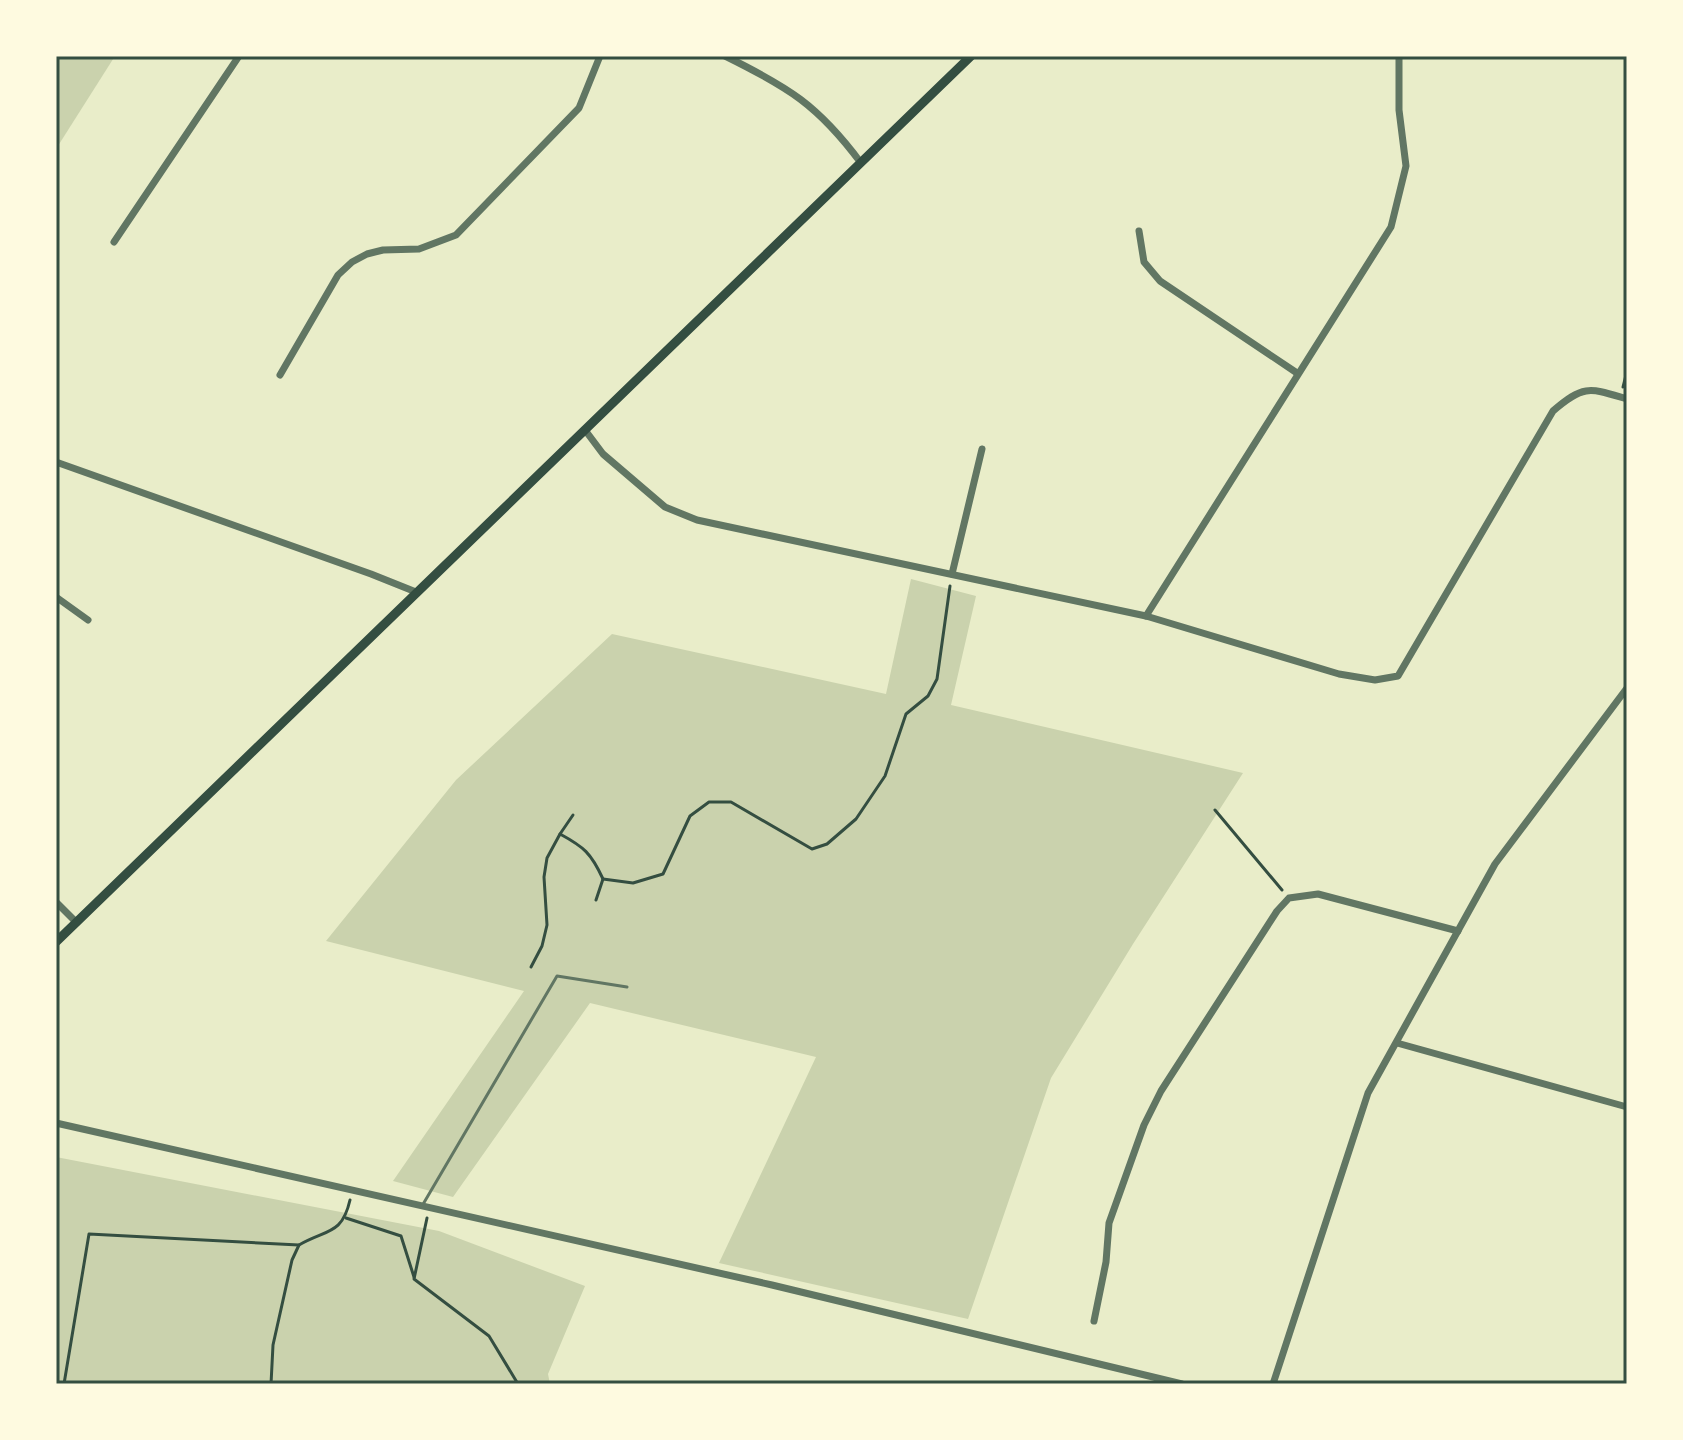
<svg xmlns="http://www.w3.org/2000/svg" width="1683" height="1440" viewBox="0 0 1683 1440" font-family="Manrope,sans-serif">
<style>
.green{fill:#cad2ad}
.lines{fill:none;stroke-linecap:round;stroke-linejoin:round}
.path{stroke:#344e41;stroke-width:3}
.service{stroke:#617663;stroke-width:3}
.minor{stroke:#617663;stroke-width:7}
.secondary{stroke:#344e41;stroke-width:9}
.neatline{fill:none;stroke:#344e41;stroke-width:3}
</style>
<rect width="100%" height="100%" fill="#e9edc9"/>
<g class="green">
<polygon points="56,56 115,56 56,149"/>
<polygon points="911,579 976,596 951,705 1243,773 1133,944 1051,1078 968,1319 719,1263 816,1057 590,1003 453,1197 393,1181 524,991 326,941 456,780 612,634 886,694"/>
<polygon points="56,1157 439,1231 585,1286 548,1374 550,1384 56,1384"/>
</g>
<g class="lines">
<g class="path">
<polyline points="1623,387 1627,371"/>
<polyline points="1215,810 1282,890"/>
<polyline points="560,834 573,815"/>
<polyline points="596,900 603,879 633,883 663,874 690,816 709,802 731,802 812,849 827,844 856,819 885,776 906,714 928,696 937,679 950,586"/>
<path d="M531 967 542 946 547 925 544 877 547 858 560 834C584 847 591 853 603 879"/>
<polyline points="346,1218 401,1236 414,1277"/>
<polyline points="427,1218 414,1279 489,1336 518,1384"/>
<polyline points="64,1384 89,1234 299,1245"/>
<path d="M271 1384 273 1345 292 1260 299 1245C327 1229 342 1235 350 1200"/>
</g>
<polyline class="service" points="422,1206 557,976 627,987"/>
<g class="minor">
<path d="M725 56C788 87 818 105 861 163"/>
<polyline points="1139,231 1144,262 1160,281 1297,373"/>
<polyline points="114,242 239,56"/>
<polyline points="280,375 338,275 352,262 367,254 383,250 419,249 456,235 579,108 600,56"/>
<path d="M585 430 603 454 665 507 697 520 1146 616 1339 674 1375 680 1398 676 1553 411C1584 384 1590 388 1627 399"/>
<polyline points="56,462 371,574 416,592"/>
<polyline points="952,574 982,449"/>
<polyline points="56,597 88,620"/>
<polyline points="1146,616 1391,227 1406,166 1399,110 1399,56"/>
<polyline points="56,902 76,922"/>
<polyline points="1397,1043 1627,1107"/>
<polyline points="56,1123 772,1285 1182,1384"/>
<polyline points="1094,1321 1106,1262 1109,1223 1144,1125 1161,1091 1277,911 1289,898 1318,894 1458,931"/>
<polyline points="1273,1384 1368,1093 1495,864 1627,688"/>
</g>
<polyline class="secondary" points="56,942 971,56"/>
</g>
<rect width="1683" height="1440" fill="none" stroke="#fefae0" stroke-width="116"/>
<rect x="58" y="58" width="1567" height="1324" class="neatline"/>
</svg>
